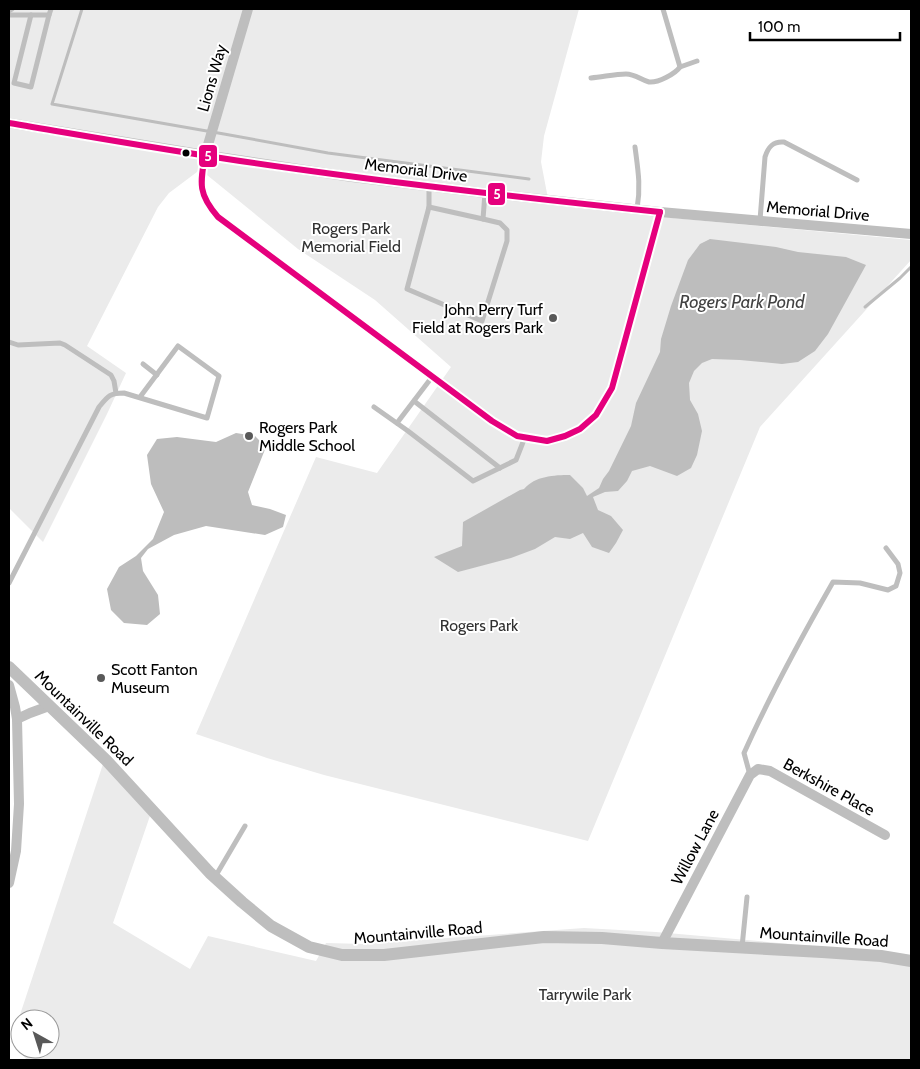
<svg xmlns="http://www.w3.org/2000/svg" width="920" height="1069" viewBox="0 0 920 1069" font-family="Cabin,sans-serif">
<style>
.green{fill:#ebebeb;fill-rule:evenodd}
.water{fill:#bdbdbd}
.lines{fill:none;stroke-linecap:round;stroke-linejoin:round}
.stream{stroke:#bdbdbd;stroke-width:3}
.service{stroke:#bebebe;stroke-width:5}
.minor{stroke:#bebebe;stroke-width:10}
.tertiary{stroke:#bebebe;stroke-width:12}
.bus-1-casing{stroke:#fff;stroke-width:10}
.bus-1{stroke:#e5007d;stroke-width:6}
.bus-dot{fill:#000;stroke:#fff;stroke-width:2}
.poi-dot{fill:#595959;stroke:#fff;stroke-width:2}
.labels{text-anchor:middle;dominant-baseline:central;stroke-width:4;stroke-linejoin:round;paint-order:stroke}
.street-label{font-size:16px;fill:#000;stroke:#fff}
.park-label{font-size:16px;fill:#313131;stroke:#fff}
.poi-label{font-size:16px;fill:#000;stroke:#fff;text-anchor:start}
.water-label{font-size:18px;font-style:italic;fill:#424242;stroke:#fff}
.line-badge{stroke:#fff;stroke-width:2}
.badge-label{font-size:14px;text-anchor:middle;font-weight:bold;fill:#fff}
</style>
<rect width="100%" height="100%" fill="#fff"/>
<g class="green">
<polygon points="9,9 579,9 544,136 541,162 549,204 641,215 911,240 911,260 760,427 588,841 324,775 267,758 196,734 316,457 377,473 451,367 375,300 298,249 207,175 201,169 169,193 158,207 87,346 126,373 107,414 43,542 9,508"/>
<path d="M104 761 151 813 113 923 190 969 208 936 316 961 326 943 365 944 584 928 656 932 825 947 911 957V1060H27L11 1042ZM20 1019H50V1049H20Z"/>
</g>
<g class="water">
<path d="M710 239 776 247 798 252 846 257 866 265 828 334 815 351 798 362 782 364 740 360 712 359 702 363 694 371 689 383 690 400 698 414 702 431 697 455 691 468 677 476 650 466 632 471 627 481 618 491 605 492 593 497 598 510 611 516 623 530 616 543 609 553 592 547 583 533 570 539 555 537 535 549 511 558 458 572 434 557 462 546 463 522 520 490 524 489C535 476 554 475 570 475L583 488 587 496 599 488 603 479 609 471 631 426 636 403 660 352 661 339 671 306 688 260 700 244Z"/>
<polygon points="236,433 255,436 266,447 248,492 252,505 270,509 286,515 283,527 265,535 206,526 174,535 148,549 141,558 143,571 158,595 160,614 147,625 124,623 111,610 107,589 119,567 136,556 153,539 164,512 151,484 147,455 157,439 177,437 216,442"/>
</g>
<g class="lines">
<g class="stream">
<polyline points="82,9 52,104 224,134 328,153 529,179"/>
<polyline points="865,307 900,278 911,267"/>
</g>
<g class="service">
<polyline points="663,9 680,67 697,61"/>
<polyline points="9,11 12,9"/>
<polyline points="9,15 49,15 51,9"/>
<polyline points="31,15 14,83 31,87 49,15"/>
<path d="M591 78C603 77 615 74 626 74 635 74 641 80 649 82 658 83 675 74 680 67"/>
<path d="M635 147C638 170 641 187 637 209"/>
<path d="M205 155C200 185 197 194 218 217L492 421 517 436 547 441 565 436 580 429 596 415 612 388 660 212"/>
<polyline points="429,186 429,207 407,289 482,321 507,241 507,230 500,223 483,219 485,193"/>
<polyline points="429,207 483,219"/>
<path d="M760 220 765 157C768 147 773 141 784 142L857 180"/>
<polyline points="9,342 18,345 60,343 65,345 111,375 114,381 116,393"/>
<polyline points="143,364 157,375"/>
<polyline points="414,401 500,468"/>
<polyline points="374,407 408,431 473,481 516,460 525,437"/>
<polyline points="397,423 432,377"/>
<path d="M9 583 99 407C108 396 110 393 124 393L207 418 219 376 178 346 140 397"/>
<path d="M750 775 744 753C770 695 801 638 833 582L860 583 888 590 896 586 900 573 898 564 886 548"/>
<polyline points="215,877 245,826"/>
<polyline points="742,947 747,897"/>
</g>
<g class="minor">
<polyline points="9,123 205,155 352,177 485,193 660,212 911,234"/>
<polyline points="205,155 248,9"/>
<polyline points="9,685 15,707 17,719 19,804 16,851 9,883"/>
<polyline points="17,719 30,713 49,706"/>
<polyline points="662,943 750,775 758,769 770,771 885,835"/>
</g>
<polyline class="tertiary" points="9,667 106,760 210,873 242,902 271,926 309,947 342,955 384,955 544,937 602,938 662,943 822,952 881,956 911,961"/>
<defs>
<g id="bus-1">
<path d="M9 123C110 140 210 158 311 171 427 187 544 200 660 212"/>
<path d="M205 155C200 184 198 194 218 217L492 421 517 436 547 441 565 436 580 429 596 415 612 388 660 212"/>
</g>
</defs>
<use href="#bus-1" class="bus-1-casing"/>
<use href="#bus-1" class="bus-1"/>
</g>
<circle class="bus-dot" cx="186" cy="153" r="4.5"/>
<g class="poi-dot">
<circle cx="553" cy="318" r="5"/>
<circle cx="249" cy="436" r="5"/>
<circle cx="101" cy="678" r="5"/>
</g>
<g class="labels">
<g class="street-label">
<text transform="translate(212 78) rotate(-74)">Lions Way</text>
<text transform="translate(416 170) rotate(7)">Memorial Drive</text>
<text transform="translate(818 211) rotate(5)">Memorial Drive</text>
<text transform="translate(84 718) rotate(44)">Mountainville Road</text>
<text transform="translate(829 787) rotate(29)">Berkshire Place</text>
<text transform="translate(695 847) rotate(-62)">Willow Lane</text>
<text transform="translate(418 933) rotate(-5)">Mountainville Road</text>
<text transform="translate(824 937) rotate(4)">Mountainville Road</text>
</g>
<g class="park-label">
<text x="351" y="228">Rogers Park<tspan x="351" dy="18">Memorial Field</tspan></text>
<text x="479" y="625">Rogers Park</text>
<text x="585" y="994">Tarrywile Park</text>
</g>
<g class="poi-label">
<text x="543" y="309" text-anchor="end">John Perry Turf<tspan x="543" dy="18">Field at Rogers Park</tspan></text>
<text x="259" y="427">Rogers Park<tspan x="259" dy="18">Middle School</tspan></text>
<text x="111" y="669">Scott Fanton<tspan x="111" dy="18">Museum</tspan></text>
</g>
<g class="water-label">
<text x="742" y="302">Rogers Park Pond</text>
</g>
</g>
<g class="line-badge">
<rect x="198" y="144" width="20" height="24" rx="5" fill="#e5007d"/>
<rect x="487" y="182" width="19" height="24" rx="5" fill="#e5007d"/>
</g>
<g class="badge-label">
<text x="208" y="161">5</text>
<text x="497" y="199">5</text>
</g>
<rect width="920" height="1069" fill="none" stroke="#000000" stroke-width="20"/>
<g transform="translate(35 1034) rotate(321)"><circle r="24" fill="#ffffff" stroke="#999999"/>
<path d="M0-4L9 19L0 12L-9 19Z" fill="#595959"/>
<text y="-8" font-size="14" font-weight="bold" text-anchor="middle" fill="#000000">N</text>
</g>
<path d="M750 32v8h150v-8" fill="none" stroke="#000000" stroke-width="2.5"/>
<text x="758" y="32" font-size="15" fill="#000000" stroke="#ffffff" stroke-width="4" paint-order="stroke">100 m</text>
</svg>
